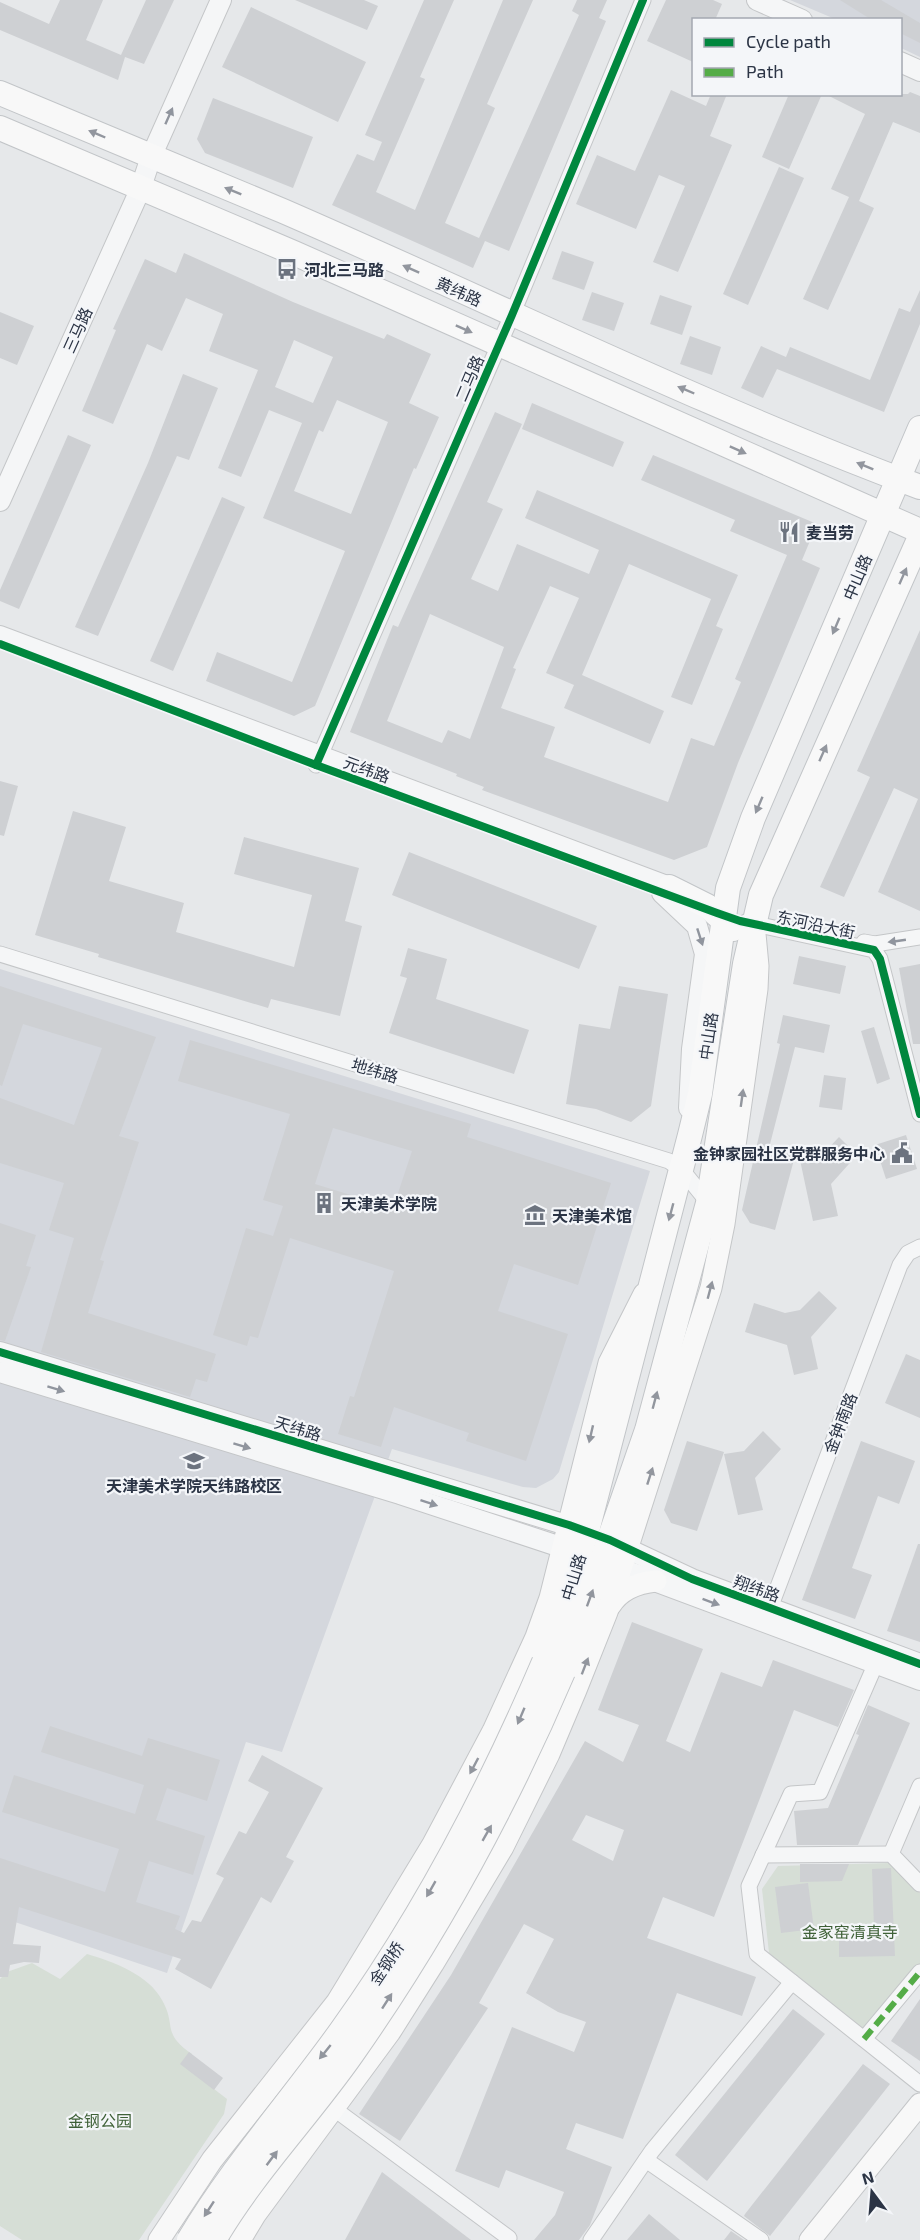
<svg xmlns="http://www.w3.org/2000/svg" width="920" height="2240" viewBox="0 0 920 2240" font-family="'Exo 2','Noto Sans SC',sans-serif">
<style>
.built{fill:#d4d7dd}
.green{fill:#d6ded6}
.building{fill:#ced0d3;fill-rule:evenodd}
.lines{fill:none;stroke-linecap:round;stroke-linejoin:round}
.minor-casing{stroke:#c4c6c8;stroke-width:17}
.tertiary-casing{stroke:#c4c6c8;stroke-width:22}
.secondary-casing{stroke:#c4c6c8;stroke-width:23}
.primary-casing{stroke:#c2c5c8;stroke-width:26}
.minor{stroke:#f5f6f7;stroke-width:15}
.tertiary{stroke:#f5f6f7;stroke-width:20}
.secondary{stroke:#f8f8f8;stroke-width:21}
.primary{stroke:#f8f8f8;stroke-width:24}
.primary-bridge-casing{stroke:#c2c5c8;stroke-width:26;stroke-linecap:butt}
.primary-bridge{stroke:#f8f8f8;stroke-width:24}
.quiet{stroke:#54ac47;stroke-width:6;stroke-dasharray:12 6;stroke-linecap:butt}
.cycleway-casing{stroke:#f4f6f9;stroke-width:11}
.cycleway{stroke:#00873e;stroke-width:8}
.oneway{fill:#90959e}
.oneway2{fill:#92969e}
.labels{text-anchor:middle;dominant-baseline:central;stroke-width:4.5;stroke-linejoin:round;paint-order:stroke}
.poi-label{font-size:16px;font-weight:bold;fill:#2b3445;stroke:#f4f6f9;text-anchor:start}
.street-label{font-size:16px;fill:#2b3445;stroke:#f4f6f9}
.park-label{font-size:16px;fill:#3f6138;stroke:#f4f6f9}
</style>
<rect width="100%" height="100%" fill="#e6e8ea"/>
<g class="built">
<polygon points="790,0 920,0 920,57 901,48 900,20 835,19"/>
<polygon points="0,969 650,1171 559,1472 553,1479 536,1488 523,1487 392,1449 282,1752 246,1742 167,1973 0,1917"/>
</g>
<g class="green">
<polygon points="890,1863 920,1893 920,1965 863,2029 769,1953 762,1889 778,1866"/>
<path d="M87 1954C112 1961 149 1975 162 2000 177 2026 161 2033 192 2054L184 2066 227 2099 224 2114 139 2240H22L0 2226V1979L7 1972 32 1963 60 1979Z"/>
</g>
<g class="building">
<polygon points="60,0 103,0 86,40 121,55 146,0 174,0 144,64 125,57 118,80 0,30 0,2 49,24"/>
<polygon points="295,0 364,0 378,6 367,30"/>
<polygon points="424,0 454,0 420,77 425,79 376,192 415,210 503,0 533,0 487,104 495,108 445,223 479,238 579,15 572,11 577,0 607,0 599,18 606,21 509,251 485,241 473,268 332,205 357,154 374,161 382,142 365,135"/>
<polygon points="666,0 713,0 722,4 715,20 693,20 693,62 647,41"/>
<polygon points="840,0 881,0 920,23 920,43 900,33 900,20 872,20"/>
<polygon points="251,7 366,62 338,122 222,67"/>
<polygon points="671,90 706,106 711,94 727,94 710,136 732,145 678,272 653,262 685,186 659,175 636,229 576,204 597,155 635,171"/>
<polygon points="910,92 920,96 920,133 893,122 859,201 874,208 828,310 803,299 849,197 831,189 865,114 825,94 908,94"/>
<polygon points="789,94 822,94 789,169 762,157"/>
<polygon points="213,98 313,137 293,188 205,153 197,139"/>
<polygon points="779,167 804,178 748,305 723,294"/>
<polygon points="562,251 594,262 584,290 552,279"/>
<path d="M184 253 293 302 384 339 387 334 431 354 409 403 439 417 416 469 414 468 315 706 294 716 206 681 217 652 292 682 345 551 263 518 302 423 269 410 241 477 218 468 258 370 209 351 223 314 186 298 162 351 147 344 113 424 82 411 116 330 113 329 145 259 176 273ZM294 340 333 357 313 403 275 387ZM337 400 388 422 351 514 294 491 319 430 323 432Z"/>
<polygon points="920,290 920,324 884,412 777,369 763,398 741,388 761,346 786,357 790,347 870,380 899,308 910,312"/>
<polygon points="592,292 624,303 614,331 582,320"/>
<polygon points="660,295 692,306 682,335 650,324"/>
<polygon points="0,312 34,326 17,365 0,358"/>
<polygon points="690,336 721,347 712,375 680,364"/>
<polygon points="183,374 218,388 189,460 177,456 98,636 75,627 148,463"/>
<polygon points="532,403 624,442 613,467 522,429"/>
<path d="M495 412 522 424 487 502 503 509 471 579 498 591 517 544 589 574 599 550 525 518 537 490 738 575 716 626 723 629 692 705 671 697 711 599 629 564 582 675 664 711 650 744 564 708 574 685 546 673 579 598 550 586 513 668 516 669 501 708 555 727 544 757 668 802 691 738 714 746 741 682 735 679 787 555 730 531 735 520 641 480 653 455 817 524 802 560 820 568 738 763 707 847 674 860 482 790 484 787 456 776 457 774 350 732 393 625 398 627ZM430 614 504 647 470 739 448 730 442 743 387 721Z"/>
<polygon points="68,435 91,445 19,609 0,601 0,590"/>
<polygon points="222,497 245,507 173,671 150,661"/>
<polygon points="920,630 920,911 878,892 918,799 894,788 844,897 820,887 870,777 857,771"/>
<polygon points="0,781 18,786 4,836 0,835"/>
<polygon points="73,811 126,827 109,881 184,903 176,932 294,967 312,895 234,874 244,837 359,868 345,921 362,926 340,1016 271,999 268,1008 98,957 99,954 35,935"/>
<polygon points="409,852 597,926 579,969 392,895"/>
<polygon points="408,948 447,959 436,999 529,1030 514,1074 389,1033 407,978 400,976"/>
<polygon points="799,956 846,966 840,994 793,984"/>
<polygon points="920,964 920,1044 913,1044 899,968"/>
<polygon points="0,986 156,1037 119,1136 139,1142 100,1260 104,1261 88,1313 216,1354 207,1382 196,1379 190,1397 41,1352 74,1238 49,1230 64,1183 0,1163 0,1098 74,1125 102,1048 23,1024 2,1086 0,1085"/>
<polygon points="619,986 668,994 651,1106 631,1122 596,1109 566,1104 579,1024 610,1029"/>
<polygon points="783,1015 830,1025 824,1053 795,1047 769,1148 795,1156 775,1230 750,1223 742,1210 780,1044 777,1043"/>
<polygon points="874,1027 890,1079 877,1084 861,1031"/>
<path d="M190 1040 471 1124 467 1137 611 1183 578 1285 514 1264 498 1311 568 1334 526 1461 466 1441 469 1433 394 1407 381 1447 338 1434 350 1396 354 1397 394 1271 290 1238 258 1338 250 1336 247 1346 213 1335 246 1228 273 1236 283 1206 263 1200 290 1114 178 1081ZM333 1128 412 1151 393 1208 315 1184Z"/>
<polygon points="824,1075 846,1078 842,1110 819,1107"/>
<polygon points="906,1135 917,1169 886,1179 875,1145"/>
<polygon points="839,1137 857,1155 831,1184 838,1216 813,1221 800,1160 820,1157"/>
<polygon points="0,1223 36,1235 26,1266 31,1267 5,1341 0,1340"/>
<polygon points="819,1291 837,1308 811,1337 818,1369 794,1375 787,1345 745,1332 754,1303 785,1313 800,1310"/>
<polygon points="906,1354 920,1360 920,1418 885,1403"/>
<polygon points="763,1431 781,1449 755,1478 763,1510 738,1515 724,1454 744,1451"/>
<polygon points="687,1441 724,1452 697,1531 671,1523 664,1510"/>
<polygon points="861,1441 915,1461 899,1504 878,1496 852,1568 872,1575 855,1619 802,1600"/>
<polygon points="918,1544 920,1544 920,1642 887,1631"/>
<path d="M632 1622 703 1649 666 1741 690 1752 721 1672 762 1687 773 1660 854 1690 838 1727 794 1710 714 1917 663 1897 647 1938 756 1977 742 2016 677 1993 623 2139 576 2123 566 2149 612 2167 590 2225 579 2240H534L555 2215 564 2192 506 2170 499 2188 455 2171 512 2027 574 2052 586 2022 558 2012 526 1993 554 1939 524 1924 479 2003 488 2008 400 2141 359 2114 451 1975 585 1741 623 1762 639 1725 598 1710ZM586 1815 624 1830 613 1861 572 1840Z"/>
<polygon points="868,1705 910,1723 858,1845 797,1845 794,1811 828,1808 859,1735 856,1734"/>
<polygon points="50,1726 142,1756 148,1738 220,1760 207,1801 167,1788 156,1820 205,1836 193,1875 149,1861 136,1902 180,1916 175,1929 184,1933 192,1920 201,1922 224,1878 216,1874 239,1831 246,1834 269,1792 248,1781 262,1755 323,1788 286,1857 294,1861 271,1903 261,1897 211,1989 175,1969 181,1959 19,1907 13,1944 41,1946 39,1963 24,1962 10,1965 8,1977 0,1977 0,1858 105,1892 119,1849 2,1812 14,1775 135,1814 144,1785 41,1752"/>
<polygon points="800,1864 849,1864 842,1881 800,1882"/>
<polygon points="891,1868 895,1956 839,1957 839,1929 874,1928 872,1869"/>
<polygon points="808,1883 814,1929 781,1933 775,1887"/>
<polygon points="920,1999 920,2061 891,2041"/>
<polygon points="793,2009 825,2034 707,2181 675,2155"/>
<polygon points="189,2052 223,2078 214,2090 180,2064"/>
<polygon points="863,2064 890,2084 770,2236 744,2216 745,2214"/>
<polygon points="382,2172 471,2240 345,2240"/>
<polygon points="649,2214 680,2240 627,2240"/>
<polygon points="731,2231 744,2240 724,2240"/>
</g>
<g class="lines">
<defs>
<g id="minor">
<polyline points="316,765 512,315 643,0"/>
<polyline points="746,922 874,950 880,959 920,1114"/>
<polyline points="864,942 875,944 920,937"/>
<polyline points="0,954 669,1161 682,1170 711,1206"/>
<polyline points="770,1608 900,1265 908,1253 920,1247"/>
<polyline points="876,1663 820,1792 791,1794 749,1886 757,1954 920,2084"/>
<polyline points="891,1854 920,1786"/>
<polyline points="763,1855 891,1854 920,1884"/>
<polyline points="864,2039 920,1972"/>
<polyline points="333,2108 509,2238 508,2240"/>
<polyline points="646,2160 761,2240"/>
<polyline points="591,2240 652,2151 792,1982"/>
</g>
<g id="tertiary">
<polyline points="757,0 802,20"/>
<polyline points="900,62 920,71"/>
<polyline points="0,501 140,190 151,157 221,0"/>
<polyline points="0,636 683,892"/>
<polyline points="662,893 697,926 705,954 692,1049 689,1108"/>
<polyline points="0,1352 583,1530"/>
<polyline points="0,1372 400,1494 576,1552"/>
<polyline points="613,1542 692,1579 920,1664"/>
<polyline points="606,1563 920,1680"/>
</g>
<g id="secondary">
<path d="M610 1606C620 1589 637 1583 656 1581"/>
<polyline points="159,2240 212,2160 337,2002 433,1844 493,1731 536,1637 550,1598 609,1363 644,1294"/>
<polyline points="240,2240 255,2215 390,2032 433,1964 503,1847 549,1754 576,1690 607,1612 711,1288 724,1224 757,989 758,966 755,934"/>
<polyline points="810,2240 920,2104"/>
</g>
<g id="primary">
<path d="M0 93C94 133 189 171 283 211 495 303 703 406 920 487"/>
<polyline points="0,128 294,253 920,531"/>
<polyline points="669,887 707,906 733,929"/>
<polyline points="544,1662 587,1531 690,1135 700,1094 728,888 753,818 920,428"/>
<polyline points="563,1672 647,1430 708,1203 745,964 761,895 920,537"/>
</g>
</defs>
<use href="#minor" class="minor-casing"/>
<use href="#tertiary" class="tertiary-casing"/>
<use href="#secondary" class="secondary-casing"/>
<use href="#primary" class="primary-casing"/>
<use href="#minor" class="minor"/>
<use href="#tertiary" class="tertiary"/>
<use href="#secondary" class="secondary"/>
<use href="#primary" class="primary"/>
<defs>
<g id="primary-bridge">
<path d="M189 2240C233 2166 291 2101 341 2031 423 1917 489 1791 544 1662"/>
<path d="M214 2240C253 2173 308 2117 352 2054 436 1934 506 1806 563 1672"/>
</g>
</defs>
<use href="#primary-bridge" class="primary-bridge-casing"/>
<use href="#primary-bridge" class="primary-bridge"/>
<polyline class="quiet" points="864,2039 920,1972"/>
<defs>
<g id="cycleway">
<polyline points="0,644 316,765 717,913 740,921 874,950 880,959 920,1114"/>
<polyline points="316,765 512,315 643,0"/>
<polyline points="0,1352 569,1525 610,1540 692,1579 920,1664"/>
</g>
</defs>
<use href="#cycleway" class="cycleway-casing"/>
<use href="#cycleway" class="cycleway"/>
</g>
<defs><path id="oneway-solid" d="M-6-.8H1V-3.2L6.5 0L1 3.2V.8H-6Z" transform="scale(1.5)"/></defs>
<g class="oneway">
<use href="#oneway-solid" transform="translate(169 116) rotate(-66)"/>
<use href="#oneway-solid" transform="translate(700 937) rotate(72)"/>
<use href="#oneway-solid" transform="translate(897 941) rotate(172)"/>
<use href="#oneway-solid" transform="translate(56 1389) rotate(17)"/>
<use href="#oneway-solid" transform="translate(242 1446) rotate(17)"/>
<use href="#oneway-solid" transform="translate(429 1503) rotate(18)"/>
<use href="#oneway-solid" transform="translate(711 1602) rotate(20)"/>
</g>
<g class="oneway2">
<use href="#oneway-solid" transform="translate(97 134) rotate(-157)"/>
<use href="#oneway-solid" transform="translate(233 191) rotate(-158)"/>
<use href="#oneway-solid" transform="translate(411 269) rotate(-156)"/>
<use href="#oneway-solid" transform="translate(464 329) rotate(24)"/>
<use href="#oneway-solid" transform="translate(686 390) rotate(-157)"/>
<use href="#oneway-solid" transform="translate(738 450) rotate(24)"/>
<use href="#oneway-solid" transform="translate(865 466) rotate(-158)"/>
<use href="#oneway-solid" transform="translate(903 576) rotate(-66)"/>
<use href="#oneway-solid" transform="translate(836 626) rotate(113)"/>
<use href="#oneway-solid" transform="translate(823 753) rotate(-66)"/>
<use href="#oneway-solid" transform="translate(759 805) rotate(113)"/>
<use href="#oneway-solid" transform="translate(742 1098) rotate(-82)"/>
<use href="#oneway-solid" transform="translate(671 1212) rotate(105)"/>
<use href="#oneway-solid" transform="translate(710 1290) rotate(-75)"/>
<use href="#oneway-solid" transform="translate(655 1400) rotate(-75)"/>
<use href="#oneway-solid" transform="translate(591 1434) rotate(103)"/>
<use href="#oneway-solid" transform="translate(650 1476) rotate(-72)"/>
<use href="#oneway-solid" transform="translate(590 1598) rotate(-70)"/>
<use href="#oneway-solid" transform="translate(585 1666) rotate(-69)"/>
<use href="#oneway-solid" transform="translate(521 1716) rotate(113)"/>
<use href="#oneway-solid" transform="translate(474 1766) rotate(118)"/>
<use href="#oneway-solid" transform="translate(487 1833) rotate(-60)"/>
<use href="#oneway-solid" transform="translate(431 1889) rotate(120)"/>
<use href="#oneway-solid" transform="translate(387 2001) rotate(-57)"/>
<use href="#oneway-solid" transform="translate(325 2052) rotate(129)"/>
<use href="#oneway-solid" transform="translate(272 2158) rotate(-53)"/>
<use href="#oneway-solid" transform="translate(209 2209) rotate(123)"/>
</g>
<defs>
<symbol id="bus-bare" viewBox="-9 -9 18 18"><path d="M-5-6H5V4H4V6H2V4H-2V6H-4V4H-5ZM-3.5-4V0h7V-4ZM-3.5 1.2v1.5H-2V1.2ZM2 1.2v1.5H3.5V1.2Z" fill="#6c737f" stroke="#f4f6f9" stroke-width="2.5" paint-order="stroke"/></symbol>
<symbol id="restaurant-bare" viewBox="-9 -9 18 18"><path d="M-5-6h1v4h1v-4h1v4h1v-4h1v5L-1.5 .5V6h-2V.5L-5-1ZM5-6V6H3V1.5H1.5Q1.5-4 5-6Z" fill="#6c737f" stroke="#f4f6f9" stroke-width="2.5" paint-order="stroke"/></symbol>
<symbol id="civic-bare" viewBox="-9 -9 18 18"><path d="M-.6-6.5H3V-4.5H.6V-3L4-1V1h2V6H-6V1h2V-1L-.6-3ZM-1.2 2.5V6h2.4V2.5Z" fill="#6c737f" stroke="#f4f6f9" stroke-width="2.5" paint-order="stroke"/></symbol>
<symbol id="building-bare" viewBox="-9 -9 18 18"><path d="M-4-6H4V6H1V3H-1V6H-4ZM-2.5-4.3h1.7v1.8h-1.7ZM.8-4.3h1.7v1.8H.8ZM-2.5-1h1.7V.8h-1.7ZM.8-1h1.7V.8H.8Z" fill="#6c737f" stroke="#f4f6f9" stroke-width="2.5" paint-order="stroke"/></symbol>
<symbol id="museum-bare" viewBox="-9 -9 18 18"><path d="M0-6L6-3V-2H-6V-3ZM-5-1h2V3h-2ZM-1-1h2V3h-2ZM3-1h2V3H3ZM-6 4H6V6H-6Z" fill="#6c737f" stroke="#f4f6f9" stroke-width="2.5" paint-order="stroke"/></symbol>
<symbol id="school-bare" viewBox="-9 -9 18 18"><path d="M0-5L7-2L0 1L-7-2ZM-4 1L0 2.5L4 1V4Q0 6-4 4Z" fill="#6c737f" stroke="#f4f6f9" stroke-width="2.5" paint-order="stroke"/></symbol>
</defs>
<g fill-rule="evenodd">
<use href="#bus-bare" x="272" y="254" width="30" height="30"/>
<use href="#restaurant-bare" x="774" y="517" width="30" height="30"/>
<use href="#civic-bare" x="887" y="1138" width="30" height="30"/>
<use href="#building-bare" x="309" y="1188" width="30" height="30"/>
<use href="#museum-bare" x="520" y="1200" width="30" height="30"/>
<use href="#school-bare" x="179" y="1446" width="30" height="30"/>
</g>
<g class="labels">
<g class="poi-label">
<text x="304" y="269">河北三马路</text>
<text x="806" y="532">麦当劳</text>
<text x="885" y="1153" text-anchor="end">金钟家园社区党群服务中心</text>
<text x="341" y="1203">天津美术学院</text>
<text x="552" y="1215">天津美术馆</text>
<text x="194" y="1485" text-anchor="middle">天津美术学院天纬路校区</text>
</g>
<g class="street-label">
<text transform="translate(459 291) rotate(24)">黄纬路</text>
<text transform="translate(77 330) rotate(-66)">三马路</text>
<text transform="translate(469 378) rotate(-67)">二马路</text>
<text transform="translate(857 577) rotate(-67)">中山路</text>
<text transform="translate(367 769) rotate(20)">元纬路</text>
<text transform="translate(816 924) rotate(12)">东河沿大街</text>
<text transform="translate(708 1036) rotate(-82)">中山路</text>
<text transform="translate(375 1070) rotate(17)">地纬路</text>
<text transform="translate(840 1423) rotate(-69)">金钟南路</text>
<text transform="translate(298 1428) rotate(17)">天纬路</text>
<text transform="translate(573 1577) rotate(-73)">中山路</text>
<text transform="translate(757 1588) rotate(20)">翔纬路</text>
<text transform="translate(386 1963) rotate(-56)">金钢桥</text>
</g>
<g class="park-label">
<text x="850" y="1931">金家窑清真寺</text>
<text x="100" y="2120">金钢公园</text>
</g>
</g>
<rect x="692" y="18" width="210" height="78" fill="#f4f6f9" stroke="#a4a8b1" stroke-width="1.5"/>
<rect x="704" y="38" width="30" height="9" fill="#00873e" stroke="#a4a8b1" stroke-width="1.5"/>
<text x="746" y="48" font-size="18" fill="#2b3445">Cycle path</text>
<rect x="704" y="68" width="30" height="9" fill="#54ac47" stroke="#a4a8b1" stroke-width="1.5"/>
<text x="746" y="78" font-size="18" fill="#2b3445">Path</text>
<g transform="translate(872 2192) rotate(344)" stroke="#f4f6f9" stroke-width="4.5" paint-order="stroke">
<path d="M0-4.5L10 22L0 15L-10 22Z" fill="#2b3445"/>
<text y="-9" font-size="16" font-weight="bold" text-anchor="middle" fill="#2b3445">N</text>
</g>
</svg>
